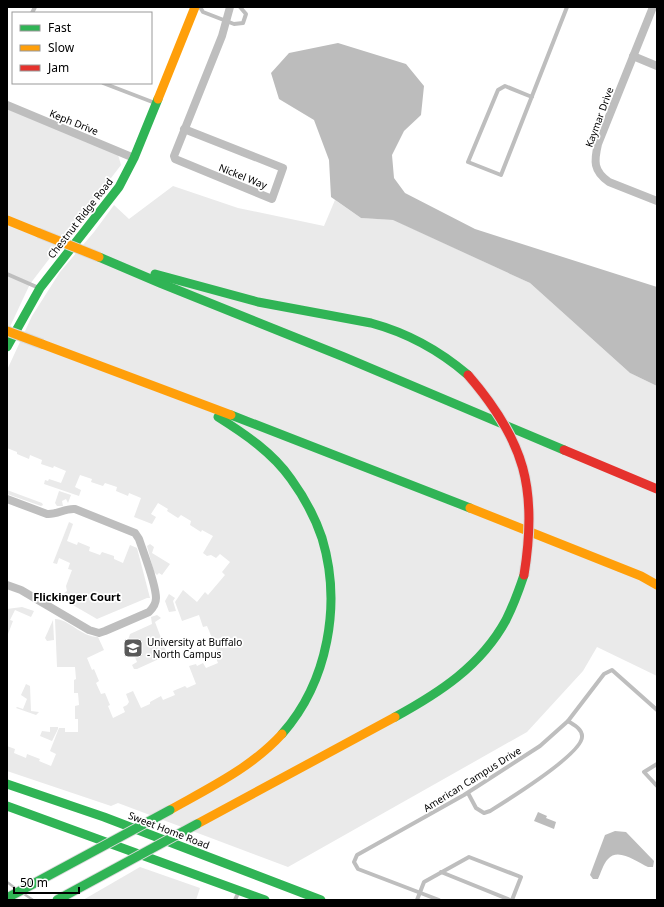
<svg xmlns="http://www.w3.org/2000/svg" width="664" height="907" viewBox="0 0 664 907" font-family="'Noto Sans',sans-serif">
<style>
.green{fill:#eaeaea}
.water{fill:#bcbcbc}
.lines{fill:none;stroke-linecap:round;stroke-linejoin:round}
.stream{stroke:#bcbcbc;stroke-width:2.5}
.lane{stroke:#bebebe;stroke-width:4}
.street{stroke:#bebebe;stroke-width:8}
.fast{stroke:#30b455;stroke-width:9}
.slow{stroke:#ff9f0a;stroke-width:9}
.jam{stroke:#e5322d;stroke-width:9}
.fast-bridge-casing{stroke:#dbdbdb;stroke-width:11;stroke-linecap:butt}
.slow-bridge-casing{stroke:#dbdbdb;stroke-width:11;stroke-linecap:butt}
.jam-bridge-casing{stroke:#dbdbdb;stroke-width:11;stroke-linecap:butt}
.fast-bridge{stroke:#30b455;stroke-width:9}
.slow-bridge{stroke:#ff9f0a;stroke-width:9}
.jam-bridge{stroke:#e5322d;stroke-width:9}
.labels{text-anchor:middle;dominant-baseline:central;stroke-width:3.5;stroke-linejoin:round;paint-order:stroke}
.street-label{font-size:10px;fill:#000;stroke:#fff}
.poi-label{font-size:10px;fill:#000;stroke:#fff;text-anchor:start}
.neighbourhood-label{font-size:11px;font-weight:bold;fill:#000;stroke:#fff}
</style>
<rect width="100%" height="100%" fill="#fff"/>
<g class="green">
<polygon points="7,105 117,151 121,165 30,284 7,333"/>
<path d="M173 186 238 208 324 226 335 200 361 218 394 220 530 283 630 373 657 386V676L597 647 583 671 527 732 288 867 118 803 111 806 7 771V746L15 749 14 753 26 758 27 754 40 759 39 761 51 766 56 754 50 751 59 728H65V732H78V719H75V706L79 705 78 693H74V680L76 679 75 667H57L55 619C69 619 81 637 98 637L104 650 87 658 92 670 94 669 99 681 96 683 101 694 105 693 110 705 108 706 113 718 125 712 123 707 127 705 129 702 126 694 133 691 141 708 150 704V702L161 696 163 700 175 695 173 691 185 686 187 688 196 684 189 666 196 664 197 666 203 663 206 668 218 663 213 651 217 650 207 626 203 627 199 615 182 621 175 602 183 590 197 602 205 592 208 595 225 575 222 572 230 562 220 554 216 558 211 555 207 556 203 553 213 536 202 530 201 532 190 525 191 521 181 515 178 518 167 511 168 509 158 503 151 514 156 517 152 524 134 517 141 498 129 493 128 496 116 491 117 487 105 483 103 486 91 482 92 479 80 475 75 487 81 490 79 496 44 484 45 480 48 481 49 479 61 483 66 471 54 466 53 468 41 464 42 460 30 455 29 459 17 454V452L7 448V370L32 316 60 272 94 232 114 205 129 219Z"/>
<polygon points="7,490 42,503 43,505 41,506 7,494"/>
<polygon points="59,491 71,495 68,503 66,499 62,501 63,506 57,506 55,503"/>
<polygon points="69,522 73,524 67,541 77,545 78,542 90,547 89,551 100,555 102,552 114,556 114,559 123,563 130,545 137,548 150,598 147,598 97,619 59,597 67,591 66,586 72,570 68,569 70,563 59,558 57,564 53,563"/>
<polygon points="150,544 154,547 152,553 170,564 162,575 159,573 157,575 154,572 147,546"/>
<polygon points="169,594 175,598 173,601 176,611 169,612 165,601"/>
<polygon points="22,607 34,611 31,617 15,610 10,620 13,621 8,634 7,633 7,609"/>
<polygon points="157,615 161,618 155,622 166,651 171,650 172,653 137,669 134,669 132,665 137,662 128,640 130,634 152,624 151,617"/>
<polygon points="53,620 54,640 47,641 45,638"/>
<polygon points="26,684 30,686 31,711 39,712 36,715 16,708 17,707 23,709 27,699 21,695"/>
<polygon points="50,727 58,727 58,729 52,741 40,736 42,731 50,732"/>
<polygon points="140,867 200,888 196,900 83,900"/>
</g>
<g class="water">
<polygon points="338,43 406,64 424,86 421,115 404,131 392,155 394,178 405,193 475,229 657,287 657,386 630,373 530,283 393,220 361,218 331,197 329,160 314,120 279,99 271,73 289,53"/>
<polygon points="538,812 547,816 546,818 556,822 554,829 534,821"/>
<path d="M615 831 626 832 654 861 653 867H648C637 862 618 847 608 859 603 864 601 873 598 879H593L590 875 605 835Z"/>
</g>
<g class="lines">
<g class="stream">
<polyline points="7,882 15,888"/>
<polyline points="24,894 33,900"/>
</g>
<g class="lane">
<polyline points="200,7 203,12 234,24 243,23 246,14 240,7"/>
<polyline points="32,13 35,7"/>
<polyline points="103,83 155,103"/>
<polyline points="532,97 505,86 498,90 468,162 501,175 567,7"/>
<polyline points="7,274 39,288"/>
<polyline points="657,764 644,772 657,786"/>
<path d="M468 793 476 808 484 813 490 811C506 801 584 753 582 736 582 729 574 725 568 721"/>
<polyline points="441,872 510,900"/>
<polyline points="235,900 239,891"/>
<polyline points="417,900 424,882 469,857 521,877 512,900"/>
<polyline points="439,900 358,869 354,862 357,855 464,795 540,746 568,721 604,674 612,670 657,710"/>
</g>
<g class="street">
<path d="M653 7 598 144C594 161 593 171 609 182L657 201"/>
<polyline points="633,56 657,66"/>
<polyline points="7,105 134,158"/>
<polyline points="184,129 283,168 272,199 175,159 174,156 222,36 230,7"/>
<path d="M7 499 47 514C57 515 65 508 75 509L135 533 139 539C144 554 156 584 156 598 156 604 153 608 149 612L105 631 99 633 89 630 21 590 7 585"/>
</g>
<g class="fast">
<polyline points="99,257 160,283 344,357 564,450"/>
<path d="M155 274 258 302 371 323C408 333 439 350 468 375"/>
<polyline points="7,347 40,288 119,187 134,158 158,99"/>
<polyline points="231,415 470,508"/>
<path d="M218 417C245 434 273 453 291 479 304 497 315 517 322 538 342 604 328 682 282 734"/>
<path d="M395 717C439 693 481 666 506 620 513 606 519 590 524 575"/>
<polyline points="7,784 104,817 321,900"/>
<polyline points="7,806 265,900"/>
</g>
<g class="slow">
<polyline points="158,99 195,7"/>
<polyline points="7,220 39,233"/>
<polyline points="42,344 231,415"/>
<polyline points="470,508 641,576 657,585"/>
<path d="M170 810C209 788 251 768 282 734"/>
<polyline points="197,824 395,717"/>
</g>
<polyline class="jam" points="564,450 657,489"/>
<defs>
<g id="fast-bridge">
<polyline points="7,898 170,810"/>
<polyline points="57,900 197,824"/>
</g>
<g id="slow-bridge">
<polyline points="39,233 99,257"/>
<polyline points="7,331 42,344"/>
</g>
<path id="jam-bridge" d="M468 375C525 441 538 489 524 575"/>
</defs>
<use href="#fast-bridge" class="fast-bridge-casing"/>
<use href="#slow-bridge" class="slow-bridge-casing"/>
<use href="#jam-bridge" class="jam-bridge-casing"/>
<use href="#fast-bridge" class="fast-bridge"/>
<use href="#slow-bridge" class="slow-bridge"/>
<use href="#jam-bridge" class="jam-bridge"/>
</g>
<defs>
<symbol id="university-square" viewBox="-11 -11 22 22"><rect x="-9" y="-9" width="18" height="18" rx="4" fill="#595959" stroke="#fff"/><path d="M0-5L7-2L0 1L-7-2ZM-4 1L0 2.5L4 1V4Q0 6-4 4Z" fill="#fff"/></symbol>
</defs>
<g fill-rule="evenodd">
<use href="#university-square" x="122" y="637" width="22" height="22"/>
</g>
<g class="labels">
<g class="street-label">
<text transform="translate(599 117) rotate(-70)">Kaymar Drive</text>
<text transform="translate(74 122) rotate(22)">Keph Drive</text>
<text transform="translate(243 176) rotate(22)">Nickel Way</text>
<text transform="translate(80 218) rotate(-52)">Chestnut Ridge Road</text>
<text transform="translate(472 779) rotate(-32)">American Campus Drive</text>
<text transform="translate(169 830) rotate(21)">Sweet Home Road</text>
</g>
<g class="poi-label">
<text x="147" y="642">University at Buffalo<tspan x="147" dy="12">- North Campus</tspan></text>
</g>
<g class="neighbourhood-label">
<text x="77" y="596">Flickinger Court</text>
</g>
</g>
<rect width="664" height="907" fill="none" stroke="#000000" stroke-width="16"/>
<rect x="12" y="12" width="140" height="72" fill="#ffffff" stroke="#999999"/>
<rect x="20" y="25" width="20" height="6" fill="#30b455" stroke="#999999"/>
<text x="48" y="32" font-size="12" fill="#000000">Fast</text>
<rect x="20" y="45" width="20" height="6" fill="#ff9f0a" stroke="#999999"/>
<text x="48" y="52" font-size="12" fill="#000000">Slow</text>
<rect x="20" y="65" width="20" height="6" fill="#e5322d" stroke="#999999"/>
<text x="48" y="72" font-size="12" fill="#000000">Jam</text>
<path d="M14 887v6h65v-6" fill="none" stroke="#000000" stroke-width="2"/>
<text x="20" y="887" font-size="12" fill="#000000" stroke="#ffffff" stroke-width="3" paint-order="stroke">50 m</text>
</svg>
